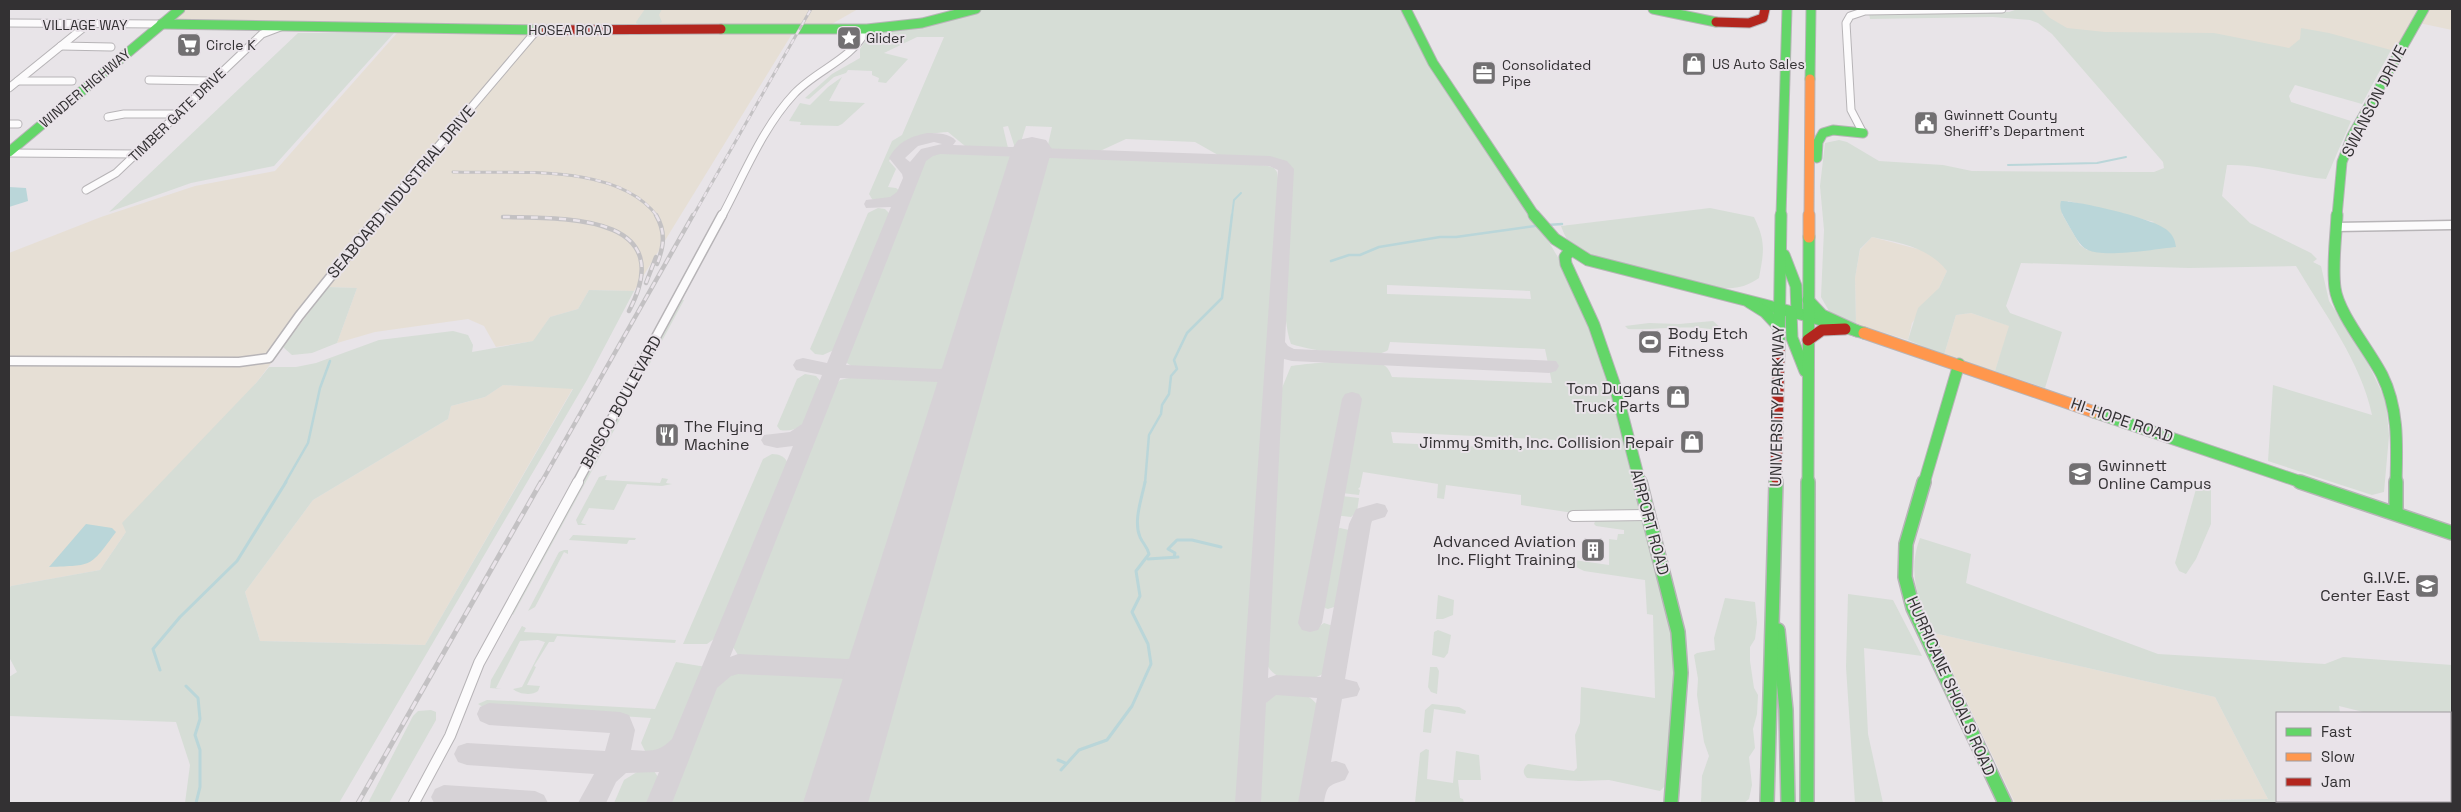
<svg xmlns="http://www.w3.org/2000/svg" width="2461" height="812" viewBox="0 0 2461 812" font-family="'Space Grotesk',sans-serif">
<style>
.industrial{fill:#e6dfd5}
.green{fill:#d6ddd6;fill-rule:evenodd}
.water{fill:#bad6d9}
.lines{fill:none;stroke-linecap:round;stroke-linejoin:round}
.stream-far2{stroke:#bad6d9;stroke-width:2}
.stream-far1{stroke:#bad6d9;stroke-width:2.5}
.stream{stroke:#bad6d9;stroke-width:3}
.taxiway{fill:#d6d2d6;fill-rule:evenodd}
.runway{fill:#d6d2d6;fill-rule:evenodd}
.street-far2-casing{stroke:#b7b4b7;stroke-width:9}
.street-far1-casing{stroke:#b7b4b7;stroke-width:11}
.street-casing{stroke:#b7b4b7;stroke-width:12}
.fast-far2-casing{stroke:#b7b4b7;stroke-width:11}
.fast-far1-casing{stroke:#b7b4b7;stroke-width:13}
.fast-casing{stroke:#b7b4b7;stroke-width:16}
.slow-far1-casing{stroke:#b7b4b7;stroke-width:11}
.slow-casing{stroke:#b7b4b7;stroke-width:13}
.jam-far1-casing{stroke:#b7b4b7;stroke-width:11}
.jam-casing{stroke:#b7b4b7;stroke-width:13}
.street-far2{stroke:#fcfbfc;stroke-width:7}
.street-far1{stroke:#fcfbfc;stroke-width:8}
.street{stroke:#fcfbfc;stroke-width:10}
.fast-far2{stroke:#63d668;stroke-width:9}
.fast-far1{stroke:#63d668;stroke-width:11}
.fast{stroke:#63d668;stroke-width:13}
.slow-far1{stroke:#ff974d;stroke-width:9}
.slow{stroke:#ff974d;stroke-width:11}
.jam-far1{stroke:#b3261e;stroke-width:9}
.jam{stroke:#b3261e;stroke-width:11}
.rail-far2-casing{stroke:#c3c1c3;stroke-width:3}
.rail-far1-casing{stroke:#c3c1c3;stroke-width:4.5}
.rail-casing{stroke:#c3c1c3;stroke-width:5}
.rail-far2{stroke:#e9e3e9;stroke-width:2;stroke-dasharray:5.5;stroke-linecap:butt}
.rail-far1{stroke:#e9e3e9;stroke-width:2.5;stroke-dasharray:7;stroke-linecap:butt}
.rail{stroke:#e9e3e9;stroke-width:3;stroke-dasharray:9;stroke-linecap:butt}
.labels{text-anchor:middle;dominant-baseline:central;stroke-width:4;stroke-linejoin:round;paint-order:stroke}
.far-street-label{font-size:14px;fill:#333133;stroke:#e9e3e9}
.far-poi-label{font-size:14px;fill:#333133;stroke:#e9e3e9;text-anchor:start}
.street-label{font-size:16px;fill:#333133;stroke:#e9e3e9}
.poi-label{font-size:16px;fill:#333133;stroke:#e9e3e9;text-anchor:end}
</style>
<rect width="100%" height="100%" fill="#e8e4e8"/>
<g class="industrial">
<polygon points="185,9 858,9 823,29 795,29 634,291 589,290 578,309 550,317 534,341 496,347 484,326 468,319 375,332 337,343 357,288 328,287 257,382 126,532 100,570 11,586 9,589 9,253 101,217 195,186 275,171 397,33 232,26 163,27"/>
<polygon points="2028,9 2452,9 2452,30 2419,23 2399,54 2315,32 2303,56 2049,32"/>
<polygon points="1872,237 1925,251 1939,260 1947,271 1939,288 1912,323 1908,340 1856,324 1855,278 1860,250"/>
<polygon points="1971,313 2010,326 1995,371 1944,355 1956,315"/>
<polygon points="503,385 573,388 425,645 260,641 245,592 313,500 448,419 451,406 485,397"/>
<polygon points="1934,633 2215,697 2268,799 2015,803"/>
<polygon points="2450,734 2452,734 2452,803 2297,803 2295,801 2450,801"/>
</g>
<g class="green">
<polygon points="645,9 662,9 659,15 662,22 654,27 637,25 636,22"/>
<path d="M985 9H1401C1439 98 1508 171 1556 254 1576 288 1593 328 1605 365 1620 412 1629 461 1641 508L1638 511 1573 513 1521 505V495L1446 485 1444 499 1437 498 1438 484 1363 472 1360 487 1358 489 1360 490 1359 495 1342 493 1358 401 1346 396 1326 505 1338 507 1342 496 1359 498 1357 512 1351 517 1325 514 1303 622 1317 624 1318 627 1324 623 1333 626C1337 634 1334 641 1333 649 1332 655 1332 663 1329 668 1318 684 1279 684 1269 668 1265 663 1266 655 1266 649L1279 416 1282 388 1291 366C1309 363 1367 358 1382 364 1388 367 1390 372 1392 377L1552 383 1545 349 1390 342 1388 350C1373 362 1310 350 1291 344 1277 305 1289 216 1293 172L1291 168 1282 160 1264 157 1218 155 1195 142 1126 139 1100 151 1047 149 1052 127 1026 126 1019 148H1015L1008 126 1003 127 1008 148 965 146 948 132C924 133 901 139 889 161L896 169 888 187 896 188 901 192 899 196 887 201 872 199 869 194 892 141 902 135 944 37H917L884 53 908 59 886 83 878 82 879 78 872 75V71L848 70 846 73 834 77 809 99 805 98 832 74 860 58V49L870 34 923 25ZM1387 285 1530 291 1531 299 1387 294ZM1391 432 1558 440 1560 450 1393 443Z"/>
<path d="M2018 9H2041L2050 18 2067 28 2105 32 2214 33 2289 48 2300 39 2301 28 2329 33 2391 50 2362 104 2295 85 2289 96 2291 102 2351 121 2326 179C2292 176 2261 164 2227 165L2222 196 2250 223 2311 253 2317 259 2313 262 2321 266 2329 301 2363 353 2386 401 2389 436 2384 492 2372 495 2268 461 2273 385 2372 415C2361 362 2324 313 2296 266L2189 268 2021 263 2006 306 2010 313 2062 332 2045 388 1995 371 2009 326 1971 313 1956 315 1944 355 1908 340 1918 308 1939 288 1947 271C1928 247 1901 243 1872 237L1860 249 1855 278 1856 324 1840 320 1829 311 1821 297 1824 230 1820 186 1825 143 1839 140 1847 142 1879 161 1943 165 1972 171 2127 172H2154L2164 168 2163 162 2052 34 2038 23 2030 20 1993 17 1870 19 1869 13 2009 12ZM2068 201 2154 222 2087 250 2080 245 2062 214Z"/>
<polygon points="298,33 394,33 274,166 191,183 109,212"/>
<polygon points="842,77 829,101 865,103 842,124 838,126 800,125 801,122 789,121 800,103 810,105 828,87"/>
<polygon points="942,151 1005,154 1016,159 952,362 945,368 935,371 853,367 847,363 846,357 925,158 932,153"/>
<polygon points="1062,155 1223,161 1268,166 1274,168 1277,172 1281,197 1241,803 857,803 1042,163 1049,157"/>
<polygon points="878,208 885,209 891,215 836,349 823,355 815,354 810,349 868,213"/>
<path d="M1710 208 1754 217C1766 242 1764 251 1759 278 1747 286 1738 289 1723 288 1706 287 1585 257 1575 249 1568 243 1564 234 1561 226Z"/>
<polygon points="328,287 357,288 337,343 312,353 292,355 283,347"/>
<path d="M589 290 634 291 587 380 339 803H185L190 765 176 722 9 716V677L17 672 9 657V589L11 586 100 570 126 532 122 523 257 382 269 367H296L316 363 379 340 453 331 468 335 473 345 472 352 533 341 550 317 578 309ZM503 385 573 389 425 645 260 641 245 592 313 500 448 419 451 406 485 397Z"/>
<polygon points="681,300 684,300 642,378 638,380"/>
<path d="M1713 321 1723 330 1718 332C1703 323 1649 331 1628 329L1625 326 1649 323 1679 324Z"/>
<path d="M805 374 816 376 822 383C814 403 809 435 780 430L777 426 797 379Z"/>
<polygon points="853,377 931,380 939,382 943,390 860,656 851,662 738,655 733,647 733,639 834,386 840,380"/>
<polygon points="622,410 624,412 513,615 512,614"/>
<path d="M772 454C779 454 787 457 788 465L718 636 707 644H683L763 459Z"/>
<polygon points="607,475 605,480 660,483 662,478 668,479 666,483 672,484 662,486 627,484 614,510 589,508 581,523 587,525 578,525 576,520 599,477"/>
<polygon points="2201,484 2211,490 2211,524 2196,559 2186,574 2179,571 2175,563 2196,489"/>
<path d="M1596 519H1640L1644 522 1673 635 1675 661 1666 785 1660 791 1609 780 1580 781 1527 778C1522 773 1523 768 1528 764L1574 771 1577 768 1575 735 1580 723 1581 687 1655 698 1653 615 1647 614 1645 580 1584 571 1574 566V560L1609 565V539L1617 540 1618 534H1624V530L1596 526 1594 524Z"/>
<polygon points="1340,528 1349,530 1352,537 1342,599 1340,605 1328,609 1325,608 1322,602 1336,529"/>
<polygon points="573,535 636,538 635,540 629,540 627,544 569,540"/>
<path d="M1920 538 1971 554 1966 583 2158 654 2325 664 2343 657 2452 665V734H2450V713H2367L2339 706 2340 713H2277V801H2295L2297 803H2029L2268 799 2215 697 1934 633C1918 602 1907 572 1920 538Z"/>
<polygon points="564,550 568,550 568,554 564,552 535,607 528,611 559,552"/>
<polygon points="1848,594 1893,600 1922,656 1864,648 1868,734 1883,803 1855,803 1846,667"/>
<polygon points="1438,595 1454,600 1453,615 1443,619 1436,619"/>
<polygon points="1725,598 1755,602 1757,623 1755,639 1750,647 1750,661 1754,688 1758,695 1757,714 1753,729 1755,748 1749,757 1752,785 1749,799 1744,803 1701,803 1702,776 1709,756 1704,742 1697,695 1698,679 1694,655 1697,653 1715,650 1714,638"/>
<path d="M522 626 526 628 524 632 676 640 675 643 557 636 554 642H549L534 666 536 667 527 685 540 686 538 691C532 696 518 694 513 689L522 687 545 642 538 640 520 641 496 688 502 689 490 688 491 680Z"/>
<polygon points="1438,630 1451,635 1448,653 1444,658 1432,655 1434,632"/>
<path d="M676 662 706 667 675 741C668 751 657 757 645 751L641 743 651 718 483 707 478 704 487 700 512 701 655 709Z"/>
<polygon points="1430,667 1437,667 1439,671 1437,694 1431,692 1428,687"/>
<polygon points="746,671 845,676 850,681 812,803 668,803 715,684 729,673"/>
<path d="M1281 692C1298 690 1314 695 1321 712L1304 803H1257L1264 705 1271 697Z"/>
<polygon points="1432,704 1459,707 1466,711 1465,714 1434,709 1431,733 1423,732 1425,710"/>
<polygon points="431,710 436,712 436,720 389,803 368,803 413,716 418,711"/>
<polygon points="1426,749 1429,750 1427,779 1453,783 1456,751 1479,755 1481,780 1458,780 1460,798 1463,799 1464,803 1415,803 1420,753"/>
<polygon points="642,769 654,771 658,777 650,803 614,803 624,780"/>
</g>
<g class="water">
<polygon points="9,187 26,188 28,201 9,207"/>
<path d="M2061 201C2079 201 2153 218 2167 230 2173 235 2175 240 2176 247 2156 249 2104 258 2088 250 2079 246 2074 234 2069 226 2065 218 2058 210 2061 201Z"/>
<path d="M86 524 112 528 116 532C89 568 94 565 49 567Z"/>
</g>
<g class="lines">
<g class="stream-far2">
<polyline points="2008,165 2097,163 2126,157"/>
<polyline points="1232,216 1234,200 1241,193"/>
</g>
<g class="stream-far1">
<polyline points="1547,225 1562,224"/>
<polyline points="1331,261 1349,255 1360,255 1379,247 1440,237 1456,237 1535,226"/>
<polyline points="285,483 308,443 320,388 330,361"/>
<polyline points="1145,483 1149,435 1161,414 1162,405 1169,394 1171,376 1177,369 1174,360 1187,333 1222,298 1232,215"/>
</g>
<g class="stream">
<polyline points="1174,557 1175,553 1168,549 1177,540 1192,540 1221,547"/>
<polyline points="1148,559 1178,557"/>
<polyline points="160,670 153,649 180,617 237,561 286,482"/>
<polyline points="186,686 198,698 200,719 195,735 200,750 200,787 196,803"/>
<polyline points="1058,760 1065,763"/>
<path d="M1061 770 1079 750 1107 740 1132 706 1151 664 1148 644 1132 612 1140 596 1136 571 1149 554C1147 546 1143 544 1140 537 1133 521 1142 498 1145 482"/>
</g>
<g class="taxiway">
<path d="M927 133C937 133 950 133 956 141L953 145 1270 156 1287 161 1294 169 1285 342 1288 346 1294 349 1556 361 1559 366 1556 371 1549 373 1292 361 1284 359 1268 678 1276 675 1321 677 1349 524 1356 509 1377 503 1385 505 1388 511 1385 517 1372 521 1371 524 1345 679 1357 682 1360 689 1357 696 1342 699 1331 762 1336 761 1345 764 1349 772 1345 780C1328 786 1327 785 1324 803H1298L1317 698 1276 695 1266 703 1261 803H1235L1278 170 1269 166 940 154 933 156 926 161 846 365 940 369C944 368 949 367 952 366 962 360 962 350 976 354L979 359 967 375 959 377 965 383 968 395 965 400 958 402 951 400 946 387 938 382 840 378 730 657 738 654 847 659C851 658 856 657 859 655 873 647 870 630 891 637L895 644 876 669 871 671 879 690 876 702 867 705 858 702 854 684 847 679 738 674 731 676 717 688 672 803H646L659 772 626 773 616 782 606 803H578L594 774 467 765 458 762 454 754 458 746 467 743 605 751 610 733 489 725 480 721 477 714 480 707 489 703 620 712 629 715 635 730 631 750C650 751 658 753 672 739L793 446 777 448 764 445 761 440 764 435 790 432 802 424 822 375 796 370 793 365 796 360 803 358 827 363 891 207 866 208 864 204 866 200 890 197 897 192 903 178 902 174 889 158C898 142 909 137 927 133ZM934 142 942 144 921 149 910 162 905 158 918 146Z"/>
<polygon points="1352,392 1359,394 1362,399 1322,623 1318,630 1310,632 1302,630 1298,623 1342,399 1345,394"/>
<polygon points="444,785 535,791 544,795 548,803 434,803 431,797 435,789"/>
</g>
<polygon class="runway" points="1032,137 1046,140 1052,149 868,803 803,803 1012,149 1018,140"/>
<defs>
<g id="street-far2">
<polyline points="9,23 161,24"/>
<polyline points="61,46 111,47"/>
<polyline points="149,80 213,81"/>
<polyline points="18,81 72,81"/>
<polyline points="9,88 88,24"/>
<polyline points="108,117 124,114 178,114"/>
<polyline points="9,124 18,124"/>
<polyline points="1863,133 1851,110 1846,23 1850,16 1865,11 2002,9"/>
<polyline points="9,153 136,154"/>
<polyline points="86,190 116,173 262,34 283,26"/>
<polyline points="379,216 537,30"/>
<path d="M722 216C743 177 763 127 794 94 816 70 852 60 867 29"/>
</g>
<g id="street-far1">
<polyline points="2336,227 2452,225"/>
<polyline points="9,361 239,362 269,358 299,316 380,215"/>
<polyline points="577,483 722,215"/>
</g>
<g id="street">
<polyline points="1573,516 1647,515"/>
<polyline points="414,803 450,736 479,663 578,482"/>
</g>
<g id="fast-far2">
<polyline points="1406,9 1433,63 1535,216"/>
<polyline points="1653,9 1716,22"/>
<polyline points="161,24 546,30"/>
<polyline points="721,29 867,29 922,23 976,9"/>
<polyline points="1810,79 1811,9"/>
<polyline points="9,152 180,9"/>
<polyline points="1817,158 1818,142 1823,133 1833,130 1863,133"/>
<polyline points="1781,216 1787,9"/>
<polyline points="2337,216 2342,162 2352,136 2424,9"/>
</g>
<g id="fast-far1">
<polyline points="1534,215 1555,239 1588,260 1808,316 1864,333"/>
<path d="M2337 215C2336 238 2332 265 2335 288 2338 313 2370 351 2382 375 2399 409 2397 446 2396 483"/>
<polyline points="1569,252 1565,257 1566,264 1594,325 1615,386 1640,483"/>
<polyline points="1784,255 1796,286 1797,313"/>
<polyline points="1808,300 1822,315 1857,331"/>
<polyline points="1749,302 1765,312 1779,327"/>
<polyline points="1791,312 1792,338 1805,371"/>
<polyline points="1779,348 1781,215"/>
<polyline points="2094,412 2304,483"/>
<polyline points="1776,483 1776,478"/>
<polyline points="1808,483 1809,237"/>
<polyline points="1924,483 1959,364"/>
</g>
<g id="fast">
<polyline points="1640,482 1678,632 1681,673 1671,803"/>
<polyline points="1924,482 1906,544 1905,577 1913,608 2005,803"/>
<polyline points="2300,482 2452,533"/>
<polyline points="2396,513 2396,482"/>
<polyline points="1778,630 1786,710 1788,803"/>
<polyline points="1767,803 1776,482"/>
<polyline points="1807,803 1808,482"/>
</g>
<polyline id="slow-far1" points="1809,216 1810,79"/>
<g id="slow">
<polyline points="1809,237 1809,215"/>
<polyline points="1864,333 2094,412"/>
</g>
<g id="jam-far1">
<polyline points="1716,22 1749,23 1763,18 1765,9"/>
<polyline points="546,30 721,29"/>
</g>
<g id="jam">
<polyline points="1808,340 1822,330 1845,329"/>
<polyline points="1776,478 1779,348"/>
</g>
</defs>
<use href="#street-far2" class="street-far2-casing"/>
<use href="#street-far1" class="street-far1-casing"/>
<use href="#street" class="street-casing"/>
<use href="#fast-far2" class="fast-far2-casing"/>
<use href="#fast-far1" class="fast-far1-casing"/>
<use href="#fast" class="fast-casing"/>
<use href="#slow-far1" class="slow-far1-casing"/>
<use href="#slow" class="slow-casing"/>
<use href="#jam-far1" class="jam-far1-casing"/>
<use href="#jam" class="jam-casing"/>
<use href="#street-far2" class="street-far2"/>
<use href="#street-far1" class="street-far1"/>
<use href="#street" class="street"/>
<use href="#fast-far2" class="fast-far2"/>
<use href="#fast-far1" class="fast-far1"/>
<use href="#fast" class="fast"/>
<use href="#slow-far1" class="slow-far1"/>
<use href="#slow" class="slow"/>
<use href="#jam-far1" class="jam-far1"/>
<use href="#jam" class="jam"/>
<defs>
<g id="rail-far2">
<path d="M453 172C514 174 617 162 657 216"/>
<polyline points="693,216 811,9"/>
</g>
<g id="rail-far1">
<path d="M656 215C666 232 664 246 657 264"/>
<path d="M503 217C565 218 680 214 629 311"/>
<polyline points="646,283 656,257"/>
<polyline points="541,483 693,215"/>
</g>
<polyline id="rail" points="358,803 541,482"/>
</defs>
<use href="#rail-far2" class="rail-far2-casing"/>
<use href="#rail-far1" class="rail-far1-casing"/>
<use href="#rail" class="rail-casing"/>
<use href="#rail-far2" class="rail-far2"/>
<use href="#rail-far1" class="rail-far1"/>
<use href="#rail" class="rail"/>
</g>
<defs>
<symbol id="sight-square" viewBox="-11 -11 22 22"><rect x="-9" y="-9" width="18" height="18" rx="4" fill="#727072" stroke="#e9e3e9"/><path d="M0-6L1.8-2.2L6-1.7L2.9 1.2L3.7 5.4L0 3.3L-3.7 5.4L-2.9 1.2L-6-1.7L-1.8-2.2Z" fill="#fff"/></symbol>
<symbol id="supermarket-square" viewBox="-11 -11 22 22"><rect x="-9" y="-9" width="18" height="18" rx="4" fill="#727072" stroke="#e9e3e9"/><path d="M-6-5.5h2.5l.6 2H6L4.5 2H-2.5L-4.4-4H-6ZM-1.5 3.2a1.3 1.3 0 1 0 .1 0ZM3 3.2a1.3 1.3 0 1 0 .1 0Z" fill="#fff"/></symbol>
<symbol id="shop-square" viewBox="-11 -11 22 22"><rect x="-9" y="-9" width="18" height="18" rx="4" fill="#727072" stroke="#e9e3e9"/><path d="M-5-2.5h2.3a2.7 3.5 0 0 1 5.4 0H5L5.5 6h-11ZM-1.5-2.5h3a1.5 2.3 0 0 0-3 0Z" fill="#fff"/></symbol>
<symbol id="office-square" viewBox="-11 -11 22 22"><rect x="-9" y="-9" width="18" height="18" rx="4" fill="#727072" stroke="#e9e3e9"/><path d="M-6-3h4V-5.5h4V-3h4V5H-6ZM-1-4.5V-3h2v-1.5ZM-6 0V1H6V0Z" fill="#fff"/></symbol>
<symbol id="civic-square" viewBox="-11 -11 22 22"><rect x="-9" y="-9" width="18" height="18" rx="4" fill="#727072" stroke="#e9e3e9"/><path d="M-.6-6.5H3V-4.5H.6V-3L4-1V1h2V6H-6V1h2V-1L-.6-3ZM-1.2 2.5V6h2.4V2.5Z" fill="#fff"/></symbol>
<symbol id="stadium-square" viewBox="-11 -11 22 22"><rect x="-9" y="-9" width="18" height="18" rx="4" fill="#727072" stroke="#e9e3e9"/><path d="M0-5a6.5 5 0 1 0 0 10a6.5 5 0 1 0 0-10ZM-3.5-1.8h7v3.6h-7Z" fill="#fff"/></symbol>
<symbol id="restaurant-square" viewBox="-11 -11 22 22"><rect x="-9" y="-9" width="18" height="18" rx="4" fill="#727072" stroke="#e9e3e9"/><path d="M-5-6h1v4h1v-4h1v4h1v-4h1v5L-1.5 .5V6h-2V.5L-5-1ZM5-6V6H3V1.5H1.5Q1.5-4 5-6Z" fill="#fff"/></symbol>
<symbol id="school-square" viewBox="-11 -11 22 22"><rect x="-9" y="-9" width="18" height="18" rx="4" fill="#727072" stroke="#e9e3e9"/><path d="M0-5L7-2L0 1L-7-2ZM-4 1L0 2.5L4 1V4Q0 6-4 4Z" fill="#fff"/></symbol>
<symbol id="building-square" viewBox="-11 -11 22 22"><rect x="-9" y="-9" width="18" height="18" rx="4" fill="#727072" stroke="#e9e3e9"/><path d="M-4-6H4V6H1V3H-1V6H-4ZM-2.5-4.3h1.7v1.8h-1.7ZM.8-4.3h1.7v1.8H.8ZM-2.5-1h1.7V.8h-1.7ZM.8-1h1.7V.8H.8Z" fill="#fff"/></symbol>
</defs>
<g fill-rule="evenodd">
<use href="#sight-square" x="835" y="24" width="28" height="28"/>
<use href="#supermarket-square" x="175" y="31" width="28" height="28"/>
<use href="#shop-square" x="1680" y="50" width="28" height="28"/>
<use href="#office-square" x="1470" y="59" width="28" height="28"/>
<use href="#civic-square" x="1912" y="109" width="28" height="28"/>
<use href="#stadium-square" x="1636" y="328" width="28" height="28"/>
<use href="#shop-square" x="1664" y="383" width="28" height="28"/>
<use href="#restaurant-square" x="653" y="421" width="28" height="28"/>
<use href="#shop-square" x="1678" y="428" width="28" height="28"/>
<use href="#school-square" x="2066" y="460" width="28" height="28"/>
<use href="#building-square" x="1579" y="536" width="28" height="28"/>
<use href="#school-square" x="2413" y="572" width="28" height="28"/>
</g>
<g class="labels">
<g class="far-street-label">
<text x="85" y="25">VILLAGE WAY</text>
<text x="570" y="30">HOSEA ROAD</text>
<text transform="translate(85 88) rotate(-40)">WINDER HIGHWAY</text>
<text transform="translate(177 115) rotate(-44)">TIMBER GATE DRIVE</text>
</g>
<g class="far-poi-label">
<text x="866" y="38">Glider</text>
<text x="206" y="45">Circle K</text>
<text x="1712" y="64">US Auto Sales</text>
<text x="1502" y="65">Consolidated<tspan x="1502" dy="16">Pipe</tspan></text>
<text x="1944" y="115">Gwinnett County<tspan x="1944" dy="16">Sheriff's Department</tspan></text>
</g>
<g class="street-label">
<text transform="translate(2374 101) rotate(-63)">SWANSON DRIVE</text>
<text transform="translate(401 192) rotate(-50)">SEABOARD INDUSTRIAL DRIVE</text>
<text transform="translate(621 402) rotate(-61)">BRISCO BOULEVARD</text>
<text transform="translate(1777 406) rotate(-89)">UNIVERSITY PARKWAY</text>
<text transform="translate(2122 420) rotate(19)">HI-HOPE ROAD</text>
<text transform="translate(1650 522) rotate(75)">AIRPORT ROAD</text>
<text transform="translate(1951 686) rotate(66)">HURRICANE SHOALS ROAD</text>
</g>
<g class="poi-label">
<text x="1668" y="333" text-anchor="start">Body Etch<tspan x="1668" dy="18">Fitness</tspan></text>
<text x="1660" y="388">Tom Dugans<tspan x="1660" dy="18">Truck Parts</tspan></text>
<text x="684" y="426" text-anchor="start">The Flying<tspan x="684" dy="18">Machine</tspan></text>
<text x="1674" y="442">Jimmy Smith, Inc. Collision Repair</text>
<text x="2098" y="465" text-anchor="start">Gwinnett<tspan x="2098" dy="18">Online Campus</tspan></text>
<text x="1576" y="541">Advanced Aviation<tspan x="1576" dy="18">Inc. Flight Training</tspan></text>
<text x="2410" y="577">G.I.V.E.<tspan x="2410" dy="18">Center East</tspan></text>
</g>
</g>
<rect width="2461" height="812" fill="none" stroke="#333133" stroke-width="20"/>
<rect x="2276" y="712" width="175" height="90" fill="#e9e3e9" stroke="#a09ca0"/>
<rect x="2286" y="728" width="25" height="8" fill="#63d668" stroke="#a09ca0"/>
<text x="2321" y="737" font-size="15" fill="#333133">Fast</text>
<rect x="2286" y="753" width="25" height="8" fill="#ff974d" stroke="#a09ca0"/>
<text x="2321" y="762" font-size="15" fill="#333133">Slow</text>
<rect x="2286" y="778" width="25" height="8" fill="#b3261e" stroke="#a09ca0"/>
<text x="2321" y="787" font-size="15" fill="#333133">Jam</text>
</svg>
